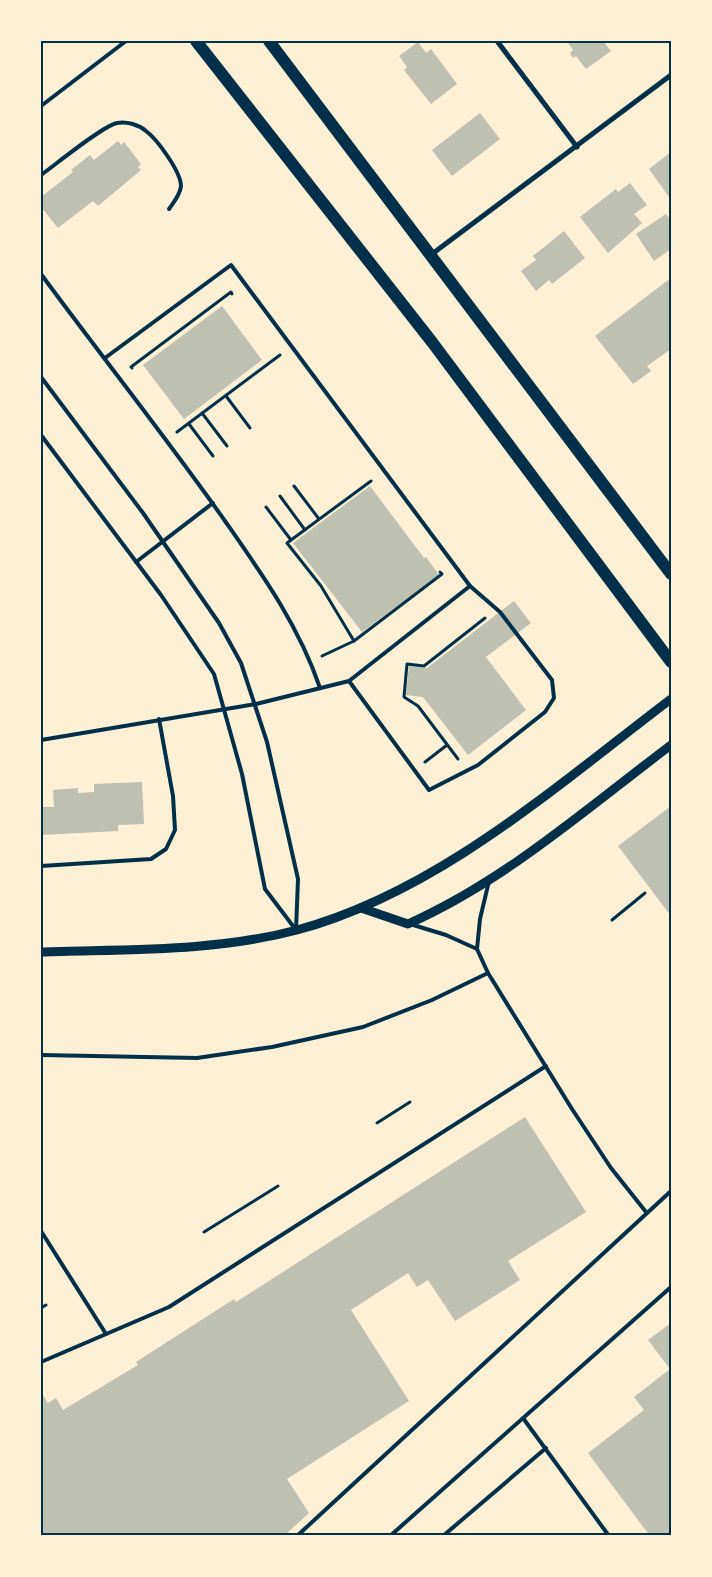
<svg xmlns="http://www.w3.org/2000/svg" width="712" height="1577" viewBox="0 0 712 1577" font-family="Lato,sans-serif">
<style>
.building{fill:#bec0b2}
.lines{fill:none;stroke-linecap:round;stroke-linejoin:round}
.path{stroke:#003049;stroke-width:3}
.service{stroke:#003049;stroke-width:4}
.minor{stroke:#003049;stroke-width:5}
.tertiary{stroke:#003049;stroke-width:9}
.primary{stroke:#003049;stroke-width:12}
.neatline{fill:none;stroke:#003049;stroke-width:2}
</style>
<rect width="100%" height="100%" fill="#fdf0d5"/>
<g class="building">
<polygon points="567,41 603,41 611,51 586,69 576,56 573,58 570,53 573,50"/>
<polygon points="418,42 426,53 431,49 457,84 431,104 404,70 407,67 399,56"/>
<polygon points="480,113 500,139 452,176 432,150"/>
<polygon points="118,141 121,145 124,142 141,164 138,167 141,170 98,206 93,201 58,228 41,207 41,197 73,172 71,170 90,155 94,160"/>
<polygon points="671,152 671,196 669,197 649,169"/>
<polygon points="630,183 647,205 634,214 642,223 608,253 580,217 616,189 618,192"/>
<polygon points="666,214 671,221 671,249 654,261 636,234"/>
<polygon points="564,231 585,258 552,284 549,280 536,291 521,271 536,260 533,256"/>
<polygon points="668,280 671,284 671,349 647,366 651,371 633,384 595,336"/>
<polygon points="222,306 262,360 184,419 143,365"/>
<polygon points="370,486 424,558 426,557 439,575 362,632 293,543"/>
<polygon points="514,601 531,623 486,657 526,710 468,755 423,697 406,695 409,666 427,668"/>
<polygon points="142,782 144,824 118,825 118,831 41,835 41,807 54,807 53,790 78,788 78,793 94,792 94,784"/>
<polygon points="671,806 671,916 618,846"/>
<polygon points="525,1117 586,1212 508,1261 520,1280 455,1321 428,1280 417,1287 408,1273 351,1310 409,1401 287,1479 309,1513 284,1536 41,1536 41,1392 48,1403 56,1398 63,1410 138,1365 136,1362 234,1299 236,1302"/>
<polygon points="671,1323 671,1536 650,1536 588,1453 644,1410 634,1397 670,1369 648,1340"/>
</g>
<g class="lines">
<g class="path">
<polyline points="132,368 131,367 231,292 232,294"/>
<polyline points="226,396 250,428"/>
<polyline points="202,413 227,446"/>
<polyline points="189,424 213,456"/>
<polyline points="177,432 280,355"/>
<polyline points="294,486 319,519"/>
<polyline points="280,496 305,530"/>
<polyline points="266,507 291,540"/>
<polyline points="354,641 321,586 287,543 371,481"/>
<polyline points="322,656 354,641 442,574 440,572"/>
<polyline points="458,759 418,706 404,697 407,664 424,666 485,618"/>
<polyline points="425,762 447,745"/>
<polyline points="612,920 645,893"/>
<polyline points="377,1123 410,1102"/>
<polyline points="204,1232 278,1186"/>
<polyline points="41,1308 46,1305"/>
</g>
<g class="service">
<polyline points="41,106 126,41"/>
<path d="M41 175C55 165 104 125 117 123 127 121 139 125 146 131 157 139 181 172 181 186 180 195 174 202 169 209"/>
<path d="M41 274C102 357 166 437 225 521 262 574 299 626 320 688"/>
<polyline points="105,358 231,265 470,586 500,612 552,680 554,698 545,712 478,765 429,790 349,681"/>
<polyline points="41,377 143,513 219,623 241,663 267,742 298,879 296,930"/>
<polyline points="41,435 161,595 214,674 242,774 265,889 296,930"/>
<polyline points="136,562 213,503"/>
<polyline points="41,740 256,704 349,681 470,586"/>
<polyline points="41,866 151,859 166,849 175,830 173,796 159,719"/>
<polyline points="410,924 446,935 477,949 480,919 489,881"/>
<polyline points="477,949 488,973 572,1109 611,1168 646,1212"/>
<polyline points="41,1055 197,1058 272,1047 363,1027 432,1000 488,973"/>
<polyline points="41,1231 106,1334"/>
<polyline points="41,1362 169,1307 546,1066"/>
<polyline points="523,1418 609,1536"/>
<polyline points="297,1536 671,1191"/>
<polyline points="390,1536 671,1287"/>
<polyline points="443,1536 546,1448"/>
</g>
<g class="minor">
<polyline points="497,41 577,147"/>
<polyline points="432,254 671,75"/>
</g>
<g class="tertiary">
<path d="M361 908 408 924C505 881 586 809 671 745"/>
<path d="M41 952C126 949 215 952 297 930 438 892 556 786 671 699"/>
</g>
<g class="primary">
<polyline points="196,41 432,342 671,662"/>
<polyline points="269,41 671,574"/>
</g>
</g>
<rect width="712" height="1577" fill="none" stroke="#fdf0d5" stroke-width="85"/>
<rect x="42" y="42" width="628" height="1492" class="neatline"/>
</svg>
